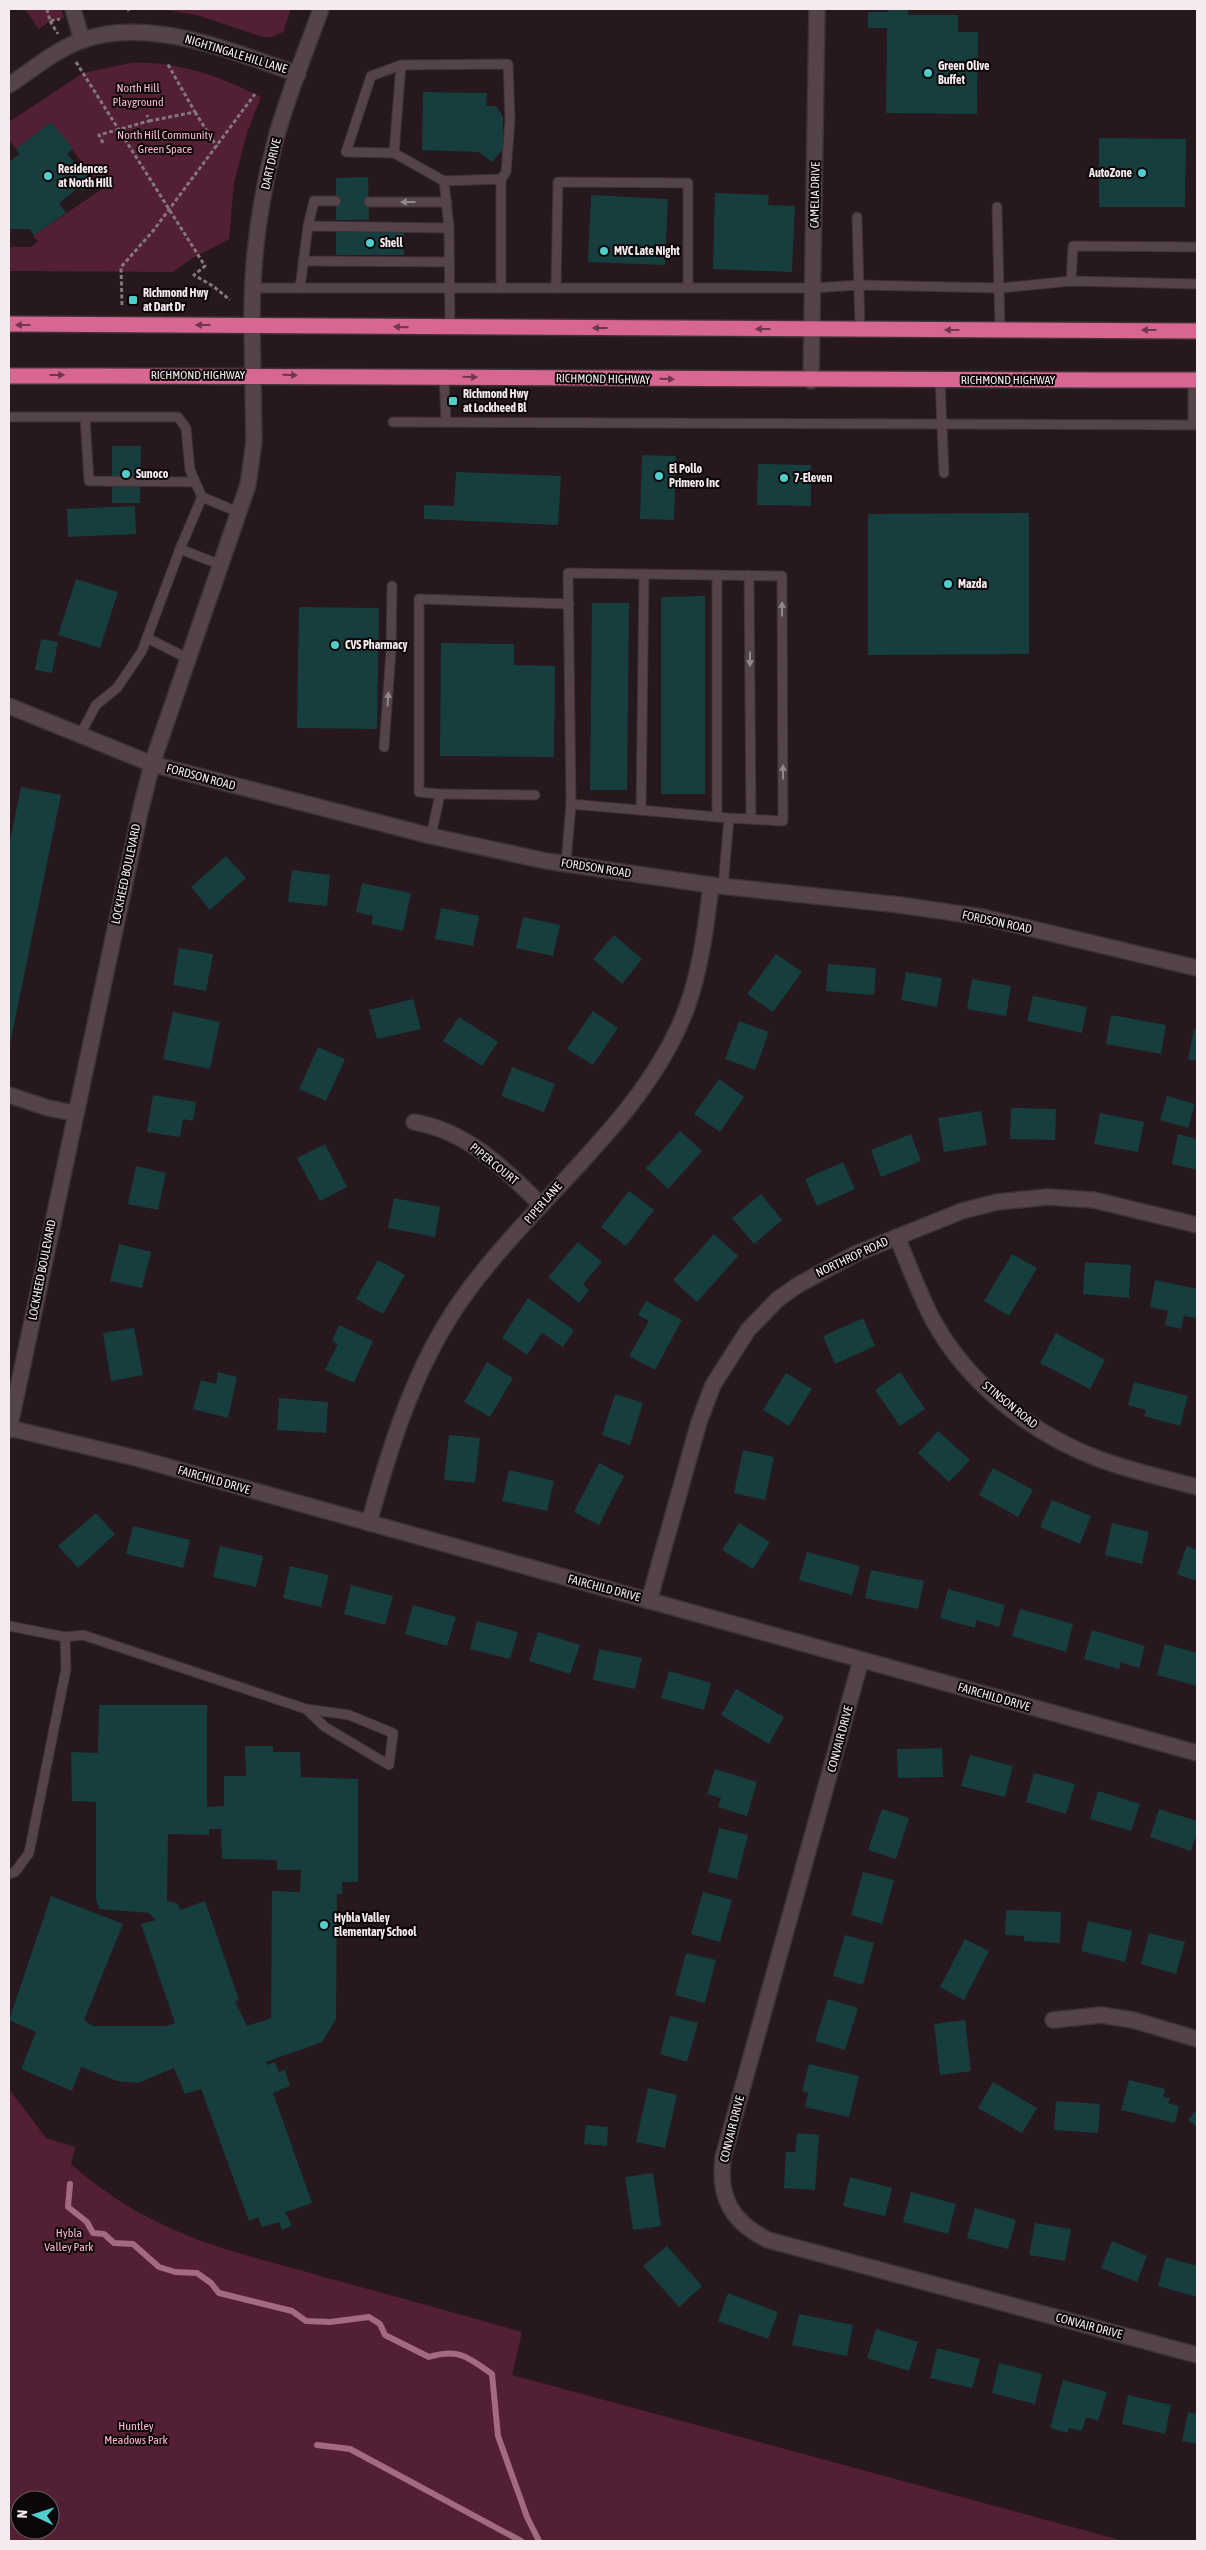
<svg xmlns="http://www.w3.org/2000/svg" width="1206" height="2550" viewBox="0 0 1206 2550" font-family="'Asap Condensed',sans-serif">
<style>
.green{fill:#531f34;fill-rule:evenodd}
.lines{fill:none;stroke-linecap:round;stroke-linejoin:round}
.stream{stroke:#a36b82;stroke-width:6}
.building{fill:#163e3e;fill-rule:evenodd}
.service-casing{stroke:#3c3235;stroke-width:11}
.minor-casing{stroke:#3c3235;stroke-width:18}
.tertiary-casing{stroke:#3c3235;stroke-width:18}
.trunk-casing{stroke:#3c3235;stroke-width:18}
.path{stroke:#83777b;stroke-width:3;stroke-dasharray:4 2.5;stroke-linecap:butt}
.service{stroke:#544449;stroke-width:9}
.minor{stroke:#544449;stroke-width:15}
.tertiary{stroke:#544449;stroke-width:15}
.trunk{stroke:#d76692;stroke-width:15}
.oneway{fill:#94878b}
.oneway2{fill:#71364c}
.poi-dot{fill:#52cdce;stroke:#0b0607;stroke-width:2}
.labels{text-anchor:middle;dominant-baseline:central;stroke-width:4;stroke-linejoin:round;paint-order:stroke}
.street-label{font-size:12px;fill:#f5ebee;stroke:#0b0607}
.poi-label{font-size:12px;font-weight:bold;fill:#f5ebee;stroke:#0b0607;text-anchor:start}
.park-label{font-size:12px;fill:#ffbad1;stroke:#0b0607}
</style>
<rect width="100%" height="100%" fill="#26181d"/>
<g class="green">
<polygon points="25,9 61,9 64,18 50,21 39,29"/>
<polygon points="159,9 291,9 283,32 272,37 263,37 197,15"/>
<path d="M131 63C177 61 220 76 261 97L247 133 234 183 229 239 191 259 173 272 9 271V247H31L38 241 33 236 102 189 51 122 16 149 9 140V122L83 73Z"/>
<path d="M9 2089 46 2138 75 2147 71 2164C152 2235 224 2249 324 2277 390 2295 456 2313 522 2332L512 2375 1124 2541H9ZM20 2500H50V2530H20Z"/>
</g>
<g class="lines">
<g class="stream">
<path d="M70 2184 68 2207 87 2222 93 2233 104 2234 114 2243 133 2244 159 2267 175 2272 197 2273 211 2283 219 2293 292 2311 306 2321 330 2322 369 2317 380 2324 385 2335 429 2357C459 2348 468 2357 492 2374L498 2436 527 2517 539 2541"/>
<polyline points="317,2445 350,2449 521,2541"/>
</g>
</g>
<g class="building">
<polygon points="888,9 908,9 908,15 958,15 958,32 978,32 977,114 886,113 887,28 868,28 868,12 888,12"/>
<polygon points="423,92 487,93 486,106 496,106 503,117 503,149 492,162 479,152 422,150"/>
<polygon points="51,122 73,149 67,154 93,182 82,191 79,187 59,203 66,213 34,235 30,229 9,229 9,162 20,154 16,149"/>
<polygon points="1099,138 1186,139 1185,207 1099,207"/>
<polygon points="368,177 369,220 336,220 336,178"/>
<polygon points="715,193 769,195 768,205 795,206 792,272 713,269"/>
<polygon points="591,195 668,199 665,265 588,262"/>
<rect x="336" y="231" width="68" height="24"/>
<polygon points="112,446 141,446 140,503 112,503"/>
<polygon points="642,455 676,456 674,520 640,519"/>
<polygon points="758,464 811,465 811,506 757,505"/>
<polygon points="456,472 561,476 558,525 424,519 424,505 454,506"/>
<polygon points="135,506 136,534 68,537 67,509"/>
<polygon points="1029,513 1029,654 868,655 868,514"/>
<polygon points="76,579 118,592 100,648 58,635"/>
<polygon points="705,596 705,794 661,794 661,597"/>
<polygon points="592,603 629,603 627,790 590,790"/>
<polygon points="299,607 379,608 377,729 297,728"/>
<polygon points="41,639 58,642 52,673 35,670"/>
<polygon points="441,643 514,644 514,665 555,666 554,757 440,756"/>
<polygon points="21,787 61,795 10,1044 9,846"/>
<polygon points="226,856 246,878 210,910 191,887"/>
<polygon points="292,870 330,875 327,906 288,902"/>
<polygon points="362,883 411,893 403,931 371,924 373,916 356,912"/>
<polygon points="441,908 479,916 473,946 435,939"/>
<polygon points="523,917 560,925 553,956 516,948"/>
<polygon points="614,935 642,959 622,984 593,959"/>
<polygon points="179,948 213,954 206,991 173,985"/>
<polygon points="776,954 802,972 773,1012 747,994"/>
<polygon points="828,964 876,968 874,995 826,991"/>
<polygon points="906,972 942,978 937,1007 901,1000"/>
<polygon points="972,979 1011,986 1006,1016 967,1009"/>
<polygon points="1033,996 1087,1007 1082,1033 1027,1021"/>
<polygon points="413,999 421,1029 377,1039 369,1010"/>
<polygon points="593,1011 618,1028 593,1065 567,1049"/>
<polygon points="173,1012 220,1022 210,1069 163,1059"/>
<polygon points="1111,1015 1166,1025 1161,1054 1106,1044"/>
<polygon points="459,1017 498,1042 482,1066 443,1041"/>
<polygon points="739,1021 769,1032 755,1070 725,1059"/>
<polygon points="1194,1029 1197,1029 1197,1061 1188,1059"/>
<polygon points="318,1047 345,1059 326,1101 299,1089"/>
<polygon points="512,1067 555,1084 544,1112 501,1096"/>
<polygon points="719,1079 744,1097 720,1132 694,1114"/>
<polygon points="153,1095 196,1102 193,1121 183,1119 180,1137 147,1132"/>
<polygon points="1167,1096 1195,1104 1188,1128 1160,1120"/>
<polygon points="1011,1108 1056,1109 1055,1140 1010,1139"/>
<polygon points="981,1111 987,1145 944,1152 938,1118"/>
<polygon points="1100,1113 1144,1122 1138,1152 1094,1144"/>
<polygon points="680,1131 702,1151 668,1189 646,1168"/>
<polygon points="911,1134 921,1161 881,1177 871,1150"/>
<polygon points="1178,1134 1197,1139 1197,1170 1172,1164"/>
<polygon points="325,1144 347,1187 320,1201 297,1158"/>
<polygon points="843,1162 855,1189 817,1206 805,1179"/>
<polygon points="136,1166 166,1173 158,1210 128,1204"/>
<polygon points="629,1191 654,1210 626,1246 601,1227"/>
<polygon points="761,1194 782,1220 754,1244 732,1218"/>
<polygon points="394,1198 440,1207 435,1237 388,1228"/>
<polygon points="714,1234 738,1256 697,1302 673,1280"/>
<polygon points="578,1242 602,1262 583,1284 589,1290 579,1303 548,1277"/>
<polygon points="119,1244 151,1252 142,1288 110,1281"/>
<polygon points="1012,1254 1037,1268 1009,1316 984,1301"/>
<polygon points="378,1260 405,1275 383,1314 356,1299"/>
<polygon points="1085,1262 1131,1265 1129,1298 1083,1294"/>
<polygon points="1155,1280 1197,1289 1197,1318 1184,1316 1181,1329 1165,1325 1168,1311 1150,1307"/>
<polygon points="528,1298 574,1330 563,1347 542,1333 527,1355 502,1338"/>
<polygon points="646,1301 682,1320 655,1370 629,1356 649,1321 638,1315"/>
<polygon points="863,1318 875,1346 835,1364 823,1336"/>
<polygon points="339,1325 373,1341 354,1383 325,1370 338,1344 332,1341"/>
<polygon points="134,1328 143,1375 111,1381 103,1333"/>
<polygon points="1056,1333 1105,1360 1090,1389 1040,1363"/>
<polygon points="487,1362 513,1378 490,1417 464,1402"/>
<polygon points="218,1372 237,1377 228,1418 193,1409 201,1380 216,1384"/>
<polygon points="900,1372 925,1409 900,1426 875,1390"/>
<polygon points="786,1373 812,1389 789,1426 763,1410"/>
<polygon points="1134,1382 1188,1396 1180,1426 1144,1416 1146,1410 1128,1405"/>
<polygon points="615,1394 643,1403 630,1445 602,1435"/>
<polygon points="279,1398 328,1402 326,1433 277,1430"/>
<polygon points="938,1431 970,1460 949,1482 918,1453"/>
<polygon points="449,1435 480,1438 475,1483 444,1480"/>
<polygon points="743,1450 774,1457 765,1500 734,1493"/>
<polygon points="599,1463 624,1476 599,1525 574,1512"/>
<polygon points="993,1468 1033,1490 1018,1517 979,1495"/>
<polygon points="509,1470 554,1481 547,1511 502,1501"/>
<polygon points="1052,1500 1091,1516 1080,1544 1040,1527"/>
<polygon points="96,1513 115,1534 78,1568 58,1546"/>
<polygon points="739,1523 770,1542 753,1569 722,1550"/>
<polygon points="1112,1523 1149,1532 1142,1564 1105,1555"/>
<polygon points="133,1526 190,1540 183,1568 126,1554"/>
<polygon points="220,1546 263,1556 256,1587 213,1577"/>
<polygon points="1187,1546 1197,1550 1197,1581 1177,1574"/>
<polygon points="807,1552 860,1566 852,1595 799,1580"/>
<polygon points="290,1566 329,1575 321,1607 283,1598"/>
<polygon points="871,1570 924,1581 918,1609 865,1598"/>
<polygon points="351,1585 393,1596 385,1625 344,1614"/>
<polygon points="948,1589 1005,1605 999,1627 976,1620 975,1628 940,1618"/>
<polygon points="413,1605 456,1617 447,1646 405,1634"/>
<polygon points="1020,1609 1073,1624 1066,1652 1012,1636"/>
<polygon points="477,1621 518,1632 510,1659 470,1649"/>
<polygon points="1092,1630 1145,1646 1139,1668 1121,1662 1119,1669 1084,1659"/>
<polygon points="538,1632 580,1645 570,1674 529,1661"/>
<polygon points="1165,1644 1197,1653 1197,1686 1157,1675"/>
<polygon points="599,1649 642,1658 635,1689 593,1680"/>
<polygon points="669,1671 711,1683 704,1710 661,1698"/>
<polygon points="736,1689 784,1717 769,1744 721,1715"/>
<path d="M99 1705H207V1807L224 1806V1776H246L245 1746H273V1752H300L301 1777 358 1779V1882H342V1894H337L336 2019 322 2042 266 2062 267 2065 275 2062 279 2072 285 2070 290 2086 273 2093 312 2203 285 2212 292 2226 282 2230 279 2222 262 2227 258 2217 249 2221 201 2089 185 2094 174 2068 138 2083 117 2081 81 2067 72 2091 21 2069 36 2032 9 2020 51 1896 123 1924 84 2020 93 2026H166L175 2023 141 1924 156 1920 149 1913 99 1909 96 1899V1802L72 1801 71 1752 98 1753ZM209 1829H221L222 1859 277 1860V1870H301L300 1892 272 1891 271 2018 247 2026 235 2001 239 2000 205 1901 180 1910 178 1904 167 1901 168 1834 209 1835Z"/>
<polygon points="942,1748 943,1777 898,1778 897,1749"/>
<polygon points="970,1755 1013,1766 1005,1797 961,1786"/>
<polygon points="715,1769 757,1782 747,1816 718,1807 721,1798 707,1794"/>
<polygon points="1034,1773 1075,1784 1066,1814 1026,1802"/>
<polygon points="1098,1791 1140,1804 1131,1831 1090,1819"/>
<polygon points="882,1809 909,1818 896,1859 868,1850"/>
<polygon points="1159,1809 1197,1821 1197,1832 1191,1851 1150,1837"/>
<polygon points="719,1828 748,1835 737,1879 708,1872"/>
<polygon points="863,1872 894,1880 882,1924 851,1915"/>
<polygon points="703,1892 732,1900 720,1942 691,1934"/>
<polygon points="1006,1910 1061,1912 1060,1943 1024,1941 1024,1936 1005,1935"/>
<polygon points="1088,1921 1132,1931 1125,1962 1081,1951"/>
<polygon points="1149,1933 1185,1942 1176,1974 1141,1964"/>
<polygon points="845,1935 874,1943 863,1985 833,1976"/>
<polygon points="965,1939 989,1951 964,2000 940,1987"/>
<polygon points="686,1953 716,1960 705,2003 675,1995"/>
<polygon points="828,1999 858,2008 845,2050 815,2041"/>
<polygon points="670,2016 698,2023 687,2062 660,2054"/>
<polygon points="965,2020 971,2071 940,2075 934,2024"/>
<polygon points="809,2064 859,2076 849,2117 805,2107 808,2093 802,2091"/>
<polygon points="1129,2080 1165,2089 1163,2097 1170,2098 1168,2103 1179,2106 1175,2123 1121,2110"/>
<polygon points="993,2082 1037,2108 1022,2133 978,2108"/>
<polygon points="648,2088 677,2095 665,2148 636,2142"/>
<polygon points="1056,2101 1100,2104 1098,2133 1054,2130"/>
<polygon points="1197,2109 1197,2127 1188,2120"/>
<polygon points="586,2125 608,2127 607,2146 584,2144"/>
<polygon points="797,2133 819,2135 815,2190 784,2188 786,2152 795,2152"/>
<polygon points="653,2173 661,2226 633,2230 625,2177"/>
<polygon points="850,2177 892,2188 885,2216 843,2206"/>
<polygon points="911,2192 956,2204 948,2234 903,2222"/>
<polygon points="975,2208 1016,2220 1008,2249 967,2238"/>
<polygon points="1035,2223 1071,2229 1065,2261 1029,2255"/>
<polygon points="1112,2241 1147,2256 1137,2282 1101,2268"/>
<polygon points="667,2246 702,2286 679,2307 643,2266"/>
<polygon points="1166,2257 1197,2266 1197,2297 1158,2286"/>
<polygon points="728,2293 778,2312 768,2339 718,2321"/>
<polygon points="799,2314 853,2325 847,2356 792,2345"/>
<polygon points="876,2329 918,2342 909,2371 867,2358"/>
<polygon points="937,2348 980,2359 972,2388 930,2378"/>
<polygon points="999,2363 1042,2374 1035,2404 992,2393"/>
<polygon points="1063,2380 1107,2392 1098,2421 1086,2417 1082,2431 1069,2428 1067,2433 1050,2428"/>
<polygon points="1128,2395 1171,2405 1165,2434 1122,2424"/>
<polygon points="1188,2412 1197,2414 1197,2444 1182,2441"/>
</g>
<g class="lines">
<defs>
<g id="service">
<polyline points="401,65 394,153 346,152 371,76 401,65 508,64 510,120 506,172 501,179"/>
<polyline points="394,153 444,181"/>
<polyline points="369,202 447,202"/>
<polyline points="997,207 1000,330"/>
<polyline points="857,217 860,330"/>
<polyline points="308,226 314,201 336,201"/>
<polyline points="303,261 449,262"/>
<polyline points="1071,281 1073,246 1197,247"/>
<polyline points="251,288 813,288 859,285 1000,288 1071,281 1197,284"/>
<polyline points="300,288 308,226 449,228"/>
<polyline points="556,288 558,182 688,183 688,288"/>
<polyline points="450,328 449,228 444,181 501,179 501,288"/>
<polyline points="444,377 446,422"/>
<polyline points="940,380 944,473"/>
<polyline points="9,417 178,417 186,428 190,470 202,497 238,512"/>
<polyline points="85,417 89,481 195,482"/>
<polyline points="393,422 1197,425"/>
<polyline points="1193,425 1193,380"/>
<polyline points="202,497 180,549 221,565"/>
<polyline points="717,575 717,816"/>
<polyline points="749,575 751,819"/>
<polyline points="147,638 189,659"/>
<polyline points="80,735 96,705 117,688 142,651 180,549"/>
<polyline points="384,747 391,651 392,586"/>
<polyline points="440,794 535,795"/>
<polyline points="641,810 644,574"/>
<polyline points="431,836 440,794 419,792 419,599 569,604"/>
<polyline points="566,863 571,804"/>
<polyline points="723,887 729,818 571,804 568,573 782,576 783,821 729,818"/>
<polyline points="9,1626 65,1637 83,1635 306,1709 349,1715 393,1733 389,1765 325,1727 306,1709"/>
<polyline points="9,1874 15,1872 29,1853 66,1669 65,1637"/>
</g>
<g id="minor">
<polyline points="73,9 82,40"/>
<path d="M9 85C32 70 54 51 80 41 148 15 233 52 298 74"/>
<path d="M252 325C251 262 260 199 276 138 288 94 306 51 321 9"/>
<polyline points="811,381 817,9"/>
<polyline points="9,706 152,764"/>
<polyline points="9,1095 48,1108 74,1113"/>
<path d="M414 1122C467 1131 504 1168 541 1205"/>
<path d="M897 1237C909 1265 919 1294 933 1320 968 1384 1032 1434 1099 1459 1131 1471 1165 1478 1197 1487"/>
<polyline points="9,1428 140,1459 1197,1753"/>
<path d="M369 1523C389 1451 410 1381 450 1317 517 1210 643 1127 687 1007 701 968 706 926 711 885"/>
<polyline points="649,1601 699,1422 713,1385 748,1330 778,1299 798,1285 855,1254 962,1211 997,1202 1048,1197 1094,1200 1197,1225"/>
<path d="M861 1660 723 2158C718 2198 732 2222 768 2240L1197 2355"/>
<polyline points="1053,2020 1101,2015 1133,2020 1197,2039"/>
</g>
<g id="tertiary">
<polyline points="152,764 431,836 546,861 711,885 900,905 982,917 1197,968"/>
<polyline points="9,1430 140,812 152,764 248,485 254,442 252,325"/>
</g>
<g id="trunk">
<polyline points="9,324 1197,331"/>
<path d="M9 376C405 375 801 381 1197 380"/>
</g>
</defs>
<use href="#service" class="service-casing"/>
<use href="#minor" class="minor-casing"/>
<use href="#tertiary" class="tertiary-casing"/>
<use href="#trunk" class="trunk-casing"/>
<g class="path">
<polyline points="47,9 50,21 60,19"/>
<polyline points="128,9 129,11"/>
<polyline points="50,21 58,34"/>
<polyline points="76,62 205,266 194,275 213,286 230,300"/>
<polyline points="195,112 217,147"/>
<polyline points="149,121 195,112 167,63"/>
<polyline points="103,143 99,135 149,121 147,115"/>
<polyline points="122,305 121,267 153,231 255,94"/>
</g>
<use href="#service" class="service"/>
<use href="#minor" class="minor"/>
<use href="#tertiary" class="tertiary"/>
<use href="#trunk" class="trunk"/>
</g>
<defs><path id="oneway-solid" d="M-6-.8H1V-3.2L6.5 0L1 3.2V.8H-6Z" transform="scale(1.25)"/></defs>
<g class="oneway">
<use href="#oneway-solid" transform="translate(408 202) rotate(180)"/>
<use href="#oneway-solid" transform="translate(782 609) rotate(-90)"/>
<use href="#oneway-solid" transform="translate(750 659) rotate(90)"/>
<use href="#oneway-solid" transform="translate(388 699) rotate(-86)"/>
<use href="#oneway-solid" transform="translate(783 772) rotate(-90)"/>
</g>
<g class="oneway2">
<use href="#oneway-solid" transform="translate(23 325) rotate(-180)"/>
<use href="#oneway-solid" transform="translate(203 325) rotate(-180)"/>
<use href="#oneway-solid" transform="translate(401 327) rotate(-179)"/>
<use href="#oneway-solid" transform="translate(600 328) rotate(-180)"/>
<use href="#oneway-solid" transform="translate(763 329) rotate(-180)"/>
<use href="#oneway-solid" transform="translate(952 330) rotate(-180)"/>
<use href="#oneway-solid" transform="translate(1149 330) rotate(-180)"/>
<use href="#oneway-solid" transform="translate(57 375)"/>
<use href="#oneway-solid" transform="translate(290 375) rotate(1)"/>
<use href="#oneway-solid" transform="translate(470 377) rotate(1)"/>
<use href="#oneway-solid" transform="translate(667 379) rotate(1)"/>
</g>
<g class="poi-dot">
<circle cx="928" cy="73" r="5"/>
<circle cx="1142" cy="173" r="5"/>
<circle cx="48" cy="176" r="5"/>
<circle cx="370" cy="243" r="5"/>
<circle cx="604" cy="251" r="5"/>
<rect x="128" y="295" width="10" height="10" rx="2.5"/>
<rect x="448" y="396" width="10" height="10" rx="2.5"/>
<circle cx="126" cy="474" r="5"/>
<circle cx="659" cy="476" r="5"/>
<circle cx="784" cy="478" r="5"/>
<circle cx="948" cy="584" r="5"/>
<circle cx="335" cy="645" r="5"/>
<circle cx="324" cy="1925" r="5"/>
</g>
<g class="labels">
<g class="street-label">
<text transform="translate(236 54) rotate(17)">NIGHTINGALE HILL LANE</text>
<text transform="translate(271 164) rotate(-77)">DART DRIVE</text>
<text transform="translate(815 195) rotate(-89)">CAMELIA DRIVE</text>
<text x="198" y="375">RICHMOND HIGHWAY</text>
<text transform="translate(603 379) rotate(1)">RICHMOND HIGHWAY</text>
<text x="1008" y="380">RICHMOND HIGHWAY</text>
<text transform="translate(201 777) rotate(15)">FORDSON ROAD</text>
<text transform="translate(596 868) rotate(9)">FORDSON ROAD</text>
<text transform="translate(126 874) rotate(-78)">LOCKHEED BOULEVARD</text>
<text transform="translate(997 922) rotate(12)">FORDSON ROAD</text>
<text transform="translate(494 1164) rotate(39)">PIPER COURT</text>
<text transform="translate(543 1203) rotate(-49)">PIPER LANE</text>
<text transform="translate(852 1257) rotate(-25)">NORTHROP ROAD</text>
<text transform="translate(42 1270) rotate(-79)">LOCKHEED BOULEVARD</text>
<text transform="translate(1010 1405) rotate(39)">STINSON ROAD</text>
<text transform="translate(214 1480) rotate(16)">FAIRCHILD DRIVE</text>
<text transform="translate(604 1588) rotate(15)">FAIRCHILD DRIVE</text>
<text transform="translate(994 1697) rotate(16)">FAIRCHILD DRIVE</text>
<text transform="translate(840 1739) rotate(-75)">CONVAIR DRIVE</text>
<text transform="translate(732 2129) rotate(-76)">CONVAIR DRIVE</text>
<text transform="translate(1089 2326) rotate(15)">CONVAIR DRIVE</text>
</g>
<g class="poi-label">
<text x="938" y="66">Green Olive<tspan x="938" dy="14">Buffet</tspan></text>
<text x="58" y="169">Residences<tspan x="58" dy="14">at North HIll</tspan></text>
<text x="1132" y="173" text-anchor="end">AutoZone</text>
<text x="380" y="243">Shell</text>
<text x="614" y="251">MVC Late Night</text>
<text x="143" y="293">Richmond Hwy<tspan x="143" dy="14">at Dart Dr</tspan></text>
<text x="463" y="394">Richmond Hwy<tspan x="463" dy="14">at Lockheed Bl</tspan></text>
<text x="669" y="469">El Pollo<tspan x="669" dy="14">Primero Inc</tspan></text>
<text x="136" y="474">Sunoco</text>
<text x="794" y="478">7-Eleven</text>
<text x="958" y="584">Mazda</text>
<text x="345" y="645">CVS Pharmacy</text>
<text x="334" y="1918">Hybla Valley<tspan x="334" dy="14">Elementary School</tspan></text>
</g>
<g class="park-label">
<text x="138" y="88">North Hill<tspan x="138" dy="14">Playground</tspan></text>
<text x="165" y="135">North Hill Community<tspan x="165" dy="14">Green Space</tspan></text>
<text x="69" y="2233">Hybla<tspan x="69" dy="14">Valley Park</tspan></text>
<text x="136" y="2426">Huntley<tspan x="136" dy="14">Meadows Park</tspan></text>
</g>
</g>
<rect width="1206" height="2550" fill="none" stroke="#f5ebee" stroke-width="20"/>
<g transform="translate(35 2515) rotate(274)"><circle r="24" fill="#0b0607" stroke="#696263"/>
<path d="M0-4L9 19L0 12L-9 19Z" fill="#52cdce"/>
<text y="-8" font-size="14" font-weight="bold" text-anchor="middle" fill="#f5ebee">N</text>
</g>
</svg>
